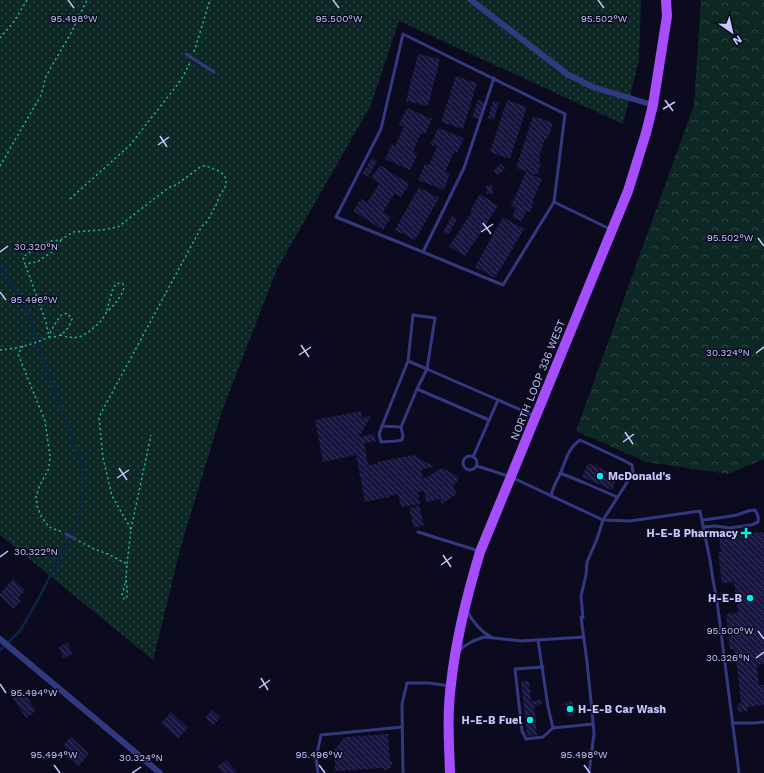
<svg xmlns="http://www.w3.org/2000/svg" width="764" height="773" viewBox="0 0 764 773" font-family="'Work Sans',sans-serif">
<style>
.grass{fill:url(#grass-dots)}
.forest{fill:url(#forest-crowns)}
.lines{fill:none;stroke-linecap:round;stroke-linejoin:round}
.stream{stroke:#092744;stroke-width:2.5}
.building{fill:url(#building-back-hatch)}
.path{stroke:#25b59a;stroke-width:1.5;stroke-dasharray:2 3;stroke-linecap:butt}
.service{stroke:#323980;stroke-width:3}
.minor{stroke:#323980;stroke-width:6}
.primary{stroke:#a64eff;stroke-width:10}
.ticks{fill:none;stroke:#c7c8ff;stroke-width:1.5}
.poi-dot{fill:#00f2eb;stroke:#0b0a1e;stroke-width:1.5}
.labels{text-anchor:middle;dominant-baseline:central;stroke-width:3;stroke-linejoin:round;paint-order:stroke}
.street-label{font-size:11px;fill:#c7c8ff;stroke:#0b0a1e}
.poi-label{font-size:11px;font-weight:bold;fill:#c7c8ff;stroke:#0b0a1e;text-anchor:end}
.ticks-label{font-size:10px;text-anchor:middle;fill:#c7c8ff;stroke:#0b0a1e;stroke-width:3;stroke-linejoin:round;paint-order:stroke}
</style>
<defs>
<pattern id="grass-dots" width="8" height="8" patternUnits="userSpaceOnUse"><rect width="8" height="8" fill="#0d2824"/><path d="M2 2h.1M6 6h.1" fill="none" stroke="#2f4645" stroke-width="1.8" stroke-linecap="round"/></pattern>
<pattern id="forest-crowns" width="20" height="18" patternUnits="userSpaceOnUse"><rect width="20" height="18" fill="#0d2824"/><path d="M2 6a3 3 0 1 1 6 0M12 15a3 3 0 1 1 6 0" fill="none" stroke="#2f4645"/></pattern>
<pattern id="building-back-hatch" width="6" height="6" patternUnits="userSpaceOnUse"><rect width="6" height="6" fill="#181540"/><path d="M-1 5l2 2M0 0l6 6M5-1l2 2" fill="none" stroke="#38365d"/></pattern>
</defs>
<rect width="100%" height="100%" fill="#0b0a1e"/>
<polygon class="grass" points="0,0 641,0 639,60 623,124 399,21 371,105 277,269 222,411 181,546 153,660 0,535"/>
<polygon class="forest" points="701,0 764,0 764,459 728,474 646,462 576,431 694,105"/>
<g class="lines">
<polyline class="stream" points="0,266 26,307 43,361 81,461 85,488 76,524 39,598 20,631 0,650"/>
</g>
<g class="building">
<polygon points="418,54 440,59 428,106 406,101"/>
<polygon points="456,76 477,83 463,129 441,122"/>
<polygon points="478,100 485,102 479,119 472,117"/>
<polygon points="507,100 527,107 510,159 490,152"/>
<polygon points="493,101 499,102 494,120 488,118"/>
<polygon points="407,108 432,119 425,134 421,133 413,151 418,154 410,170 385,159 392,144 395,146 404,127 399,124"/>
<polygon points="533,116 553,123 549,135 548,135 547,140 545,139 539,157 540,158 539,162 541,163 537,175 516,168"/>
<polygon points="438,128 464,138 457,153 454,152 445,172 450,174 444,190 418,180 425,164 429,165 437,147 431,144"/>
<polygon points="372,158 377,161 368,177 362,174"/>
<polygon points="501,164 505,169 497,175 494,170"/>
<polygon points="380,165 409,184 401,197 395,193 383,212 391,217 383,230 353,211 361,199 367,203 379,184 371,178"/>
<polygon points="526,172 542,179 532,202 534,202 530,212 526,211 522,221 512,217 516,208 511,206"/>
<polygon points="492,185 493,194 487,194 486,186"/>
<polygon points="419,187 439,198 415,240 395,230"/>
<polygon points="480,194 498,206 465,256 449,246 472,212 470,210"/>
<polygon points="452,216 457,219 448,235 443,232"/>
<polygon points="503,217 524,229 495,278 475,267"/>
<polygon points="361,411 362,418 371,416 359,437 374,434 376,441 364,443 368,465 377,464 377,462 414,455 434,467 421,470 423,479 442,468 459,477 453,487 457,494 442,504 440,499 426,502 424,491 418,492 420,504 401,507 398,494 390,496 389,497 365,502 356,455 323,462 315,420"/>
<polygon points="588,463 618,476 612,490 582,477"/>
<polygon points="419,506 424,525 414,528 409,508"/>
<polygon points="764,532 764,664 757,665 759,685 764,685 764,705 747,707 748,711 738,712 737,704 741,703 737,667 734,649 730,650 726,614 738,613 734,582 722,584 718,552 721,552 719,537"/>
<polygon points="13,579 25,590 18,598 21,601 14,609 0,596 0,594"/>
<polygon points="68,643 72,655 63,658 59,646"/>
<polygon points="521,681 529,681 531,701 541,700 542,704 534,705 537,735 527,736"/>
<polygon points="22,690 36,711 26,718 12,697"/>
<polygon points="572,701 575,715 567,717 565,702"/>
<polygon points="212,710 220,718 214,725 205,718"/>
<polygon points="171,712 188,728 178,739 161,723"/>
<polygon points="388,734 390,761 392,761 392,764 391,767 389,769 384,770 384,768 335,771 334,750 345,737"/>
<polygon points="71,737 89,754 78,767 64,754 68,750 63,746"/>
<polygon points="226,760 237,772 235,773 223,773 217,767"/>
</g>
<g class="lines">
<g class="path">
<polyline points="0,38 13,23 27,0"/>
<polyline points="194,52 210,0"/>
<polyline points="0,166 37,102 41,95 46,76 71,33 87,0"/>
<polyline points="70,199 130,145 181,80 190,63"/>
<polyline points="61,240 57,248 52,252 37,262 25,264 23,257 40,245 50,241 61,240 73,232 102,230 118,227 168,188 176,185 199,168 203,166 206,166 219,171 223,174 225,177 226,182 225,188 220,195 216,205 206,223 202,226 99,417 103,458 112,496 131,529 127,564"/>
<path d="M60 335C73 339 81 339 92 329 95 327 98 324 101 321 103 319 104 316 106 313 114 305 120 299 124 288L123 284 117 283 113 288 106 313"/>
<polyline points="23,346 18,354 45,421 50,456 49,468 40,485 36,496 37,506 41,516 49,527 62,532"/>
<path d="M0 350C16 349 34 344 49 337L51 331 60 316 67 313 72 319C70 325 66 332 60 335 57 337 52 337 49 337L46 322 25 264"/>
<polyline points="131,529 151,435"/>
<path d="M79 541 94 549 108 554 127 564C127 569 126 574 126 578 126 585 129 593 126 599H124L122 595 126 580"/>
</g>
<g class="service">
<polygon points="403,34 565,114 554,202 503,285 423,252 336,217 381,129"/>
<polyline points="186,54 214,72"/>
<polyline points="554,202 610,229"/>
<polyline points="423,252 464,168 494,78"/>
<polyline points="408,361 427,369 435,318 413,315 408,361 382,426 401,427 417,389"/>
<polyline points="489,420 417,389 427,369 498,400"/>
<polyline points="382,426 379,434 381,442 396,441 402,440 403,436 401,427"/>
<circle cx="470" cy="463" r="7"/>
<polyline points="473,457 498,400 533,415"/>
<polyline points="477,466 511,477 603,520 630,521 700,511 710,560 713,580 717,601 739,773"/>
<polyline points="560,473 585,483 617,497"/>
<path d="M551 496C553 486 557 481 561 472 566 460 568 448 580 440L623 460 632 465 633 471 626 484 603 520 597 539 587 562 586 575 581 596 583 618 581 617 587 662 593 721 594 734 589 773"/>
<path d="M702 520C714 519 725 517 737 515 743 513 748 510 755 510 758 514 759 517 758 522L751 525 729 528 723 527 715 526 703 527"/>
<polyline points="418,532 479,551"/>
<polyline points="66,534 75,539"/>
<path d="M467 611C473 622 480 631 491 637"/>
<polyline points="538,640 548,707 553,728 593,724"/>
<polyline points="458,653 463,647 473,641 484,637 521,641 584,637"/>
<polyline points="543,667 515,669 522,731 526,739 543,737 553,728"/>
<polyline points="732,723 755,723 764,722"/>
<polyline points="318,773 316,758 321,735 402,727"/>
<polyline points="403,773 402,704 407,683 429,683 450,686"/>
</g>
<g class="minor">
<polyline points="471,0 567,74 593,87 653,105"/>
<polyline points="0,639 160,773"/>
</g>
<path class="primary" d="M450 773C449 743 447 713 451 684 456 638 467 595 480 552L628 191 646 133 653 105 667 16 666 0"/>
</g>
<path class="ticks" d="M68 0 74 8M333 0 339 8M598 0 604 8M665 100 673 111M663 109 675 102M160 136 167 147M158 145 169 137M483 223 491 234M481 232 493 224M758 238 764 246M0 252 8 246M0 292 6 300M301 345 309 357M756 353 764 347M299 355 311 347M625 432 633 444M623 442 634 434M119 468 127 480M117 478 129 470M443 555 451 567M0 557 8 551M441 565 452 557M758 631 764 639M756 658 764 652M261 678 268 690M0 684 6 693M259 688 270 680M54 765 60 773M319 765 325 773M584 765 590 773M132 773 141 767"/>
<g class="poi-dot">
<circle cx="600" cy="476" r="4"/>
<path d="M744 527h4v4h4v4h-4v4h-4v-4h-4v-4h4z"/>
<circle cx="750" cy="598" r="4"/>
<circle cx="570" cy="709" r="4"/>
<circle cx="530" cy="720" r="4"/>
</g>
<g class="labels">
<g class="street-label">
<text transform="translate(538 380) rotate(-68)">NORTH LOOP 336 WEST</text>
</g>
<g class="poi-label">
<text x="608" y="476" text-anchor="start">McDonald's</text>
<text x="738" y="533">H-E-B Pharmacy</text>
<text x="742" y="598">H-E-B</text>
<text x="578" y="709" text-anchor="start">H-E-B Car Wash</text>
<text x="522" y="720">H-E-B Fuel</text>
</g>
</g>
<g class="ticks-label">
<text x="74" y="22">95.498°W</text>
<text x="339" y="22">95.500°W</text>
<text x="604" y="22">95.502°W</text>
<text x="730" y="241">95.502°W</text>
<text x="36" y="250">30.320°N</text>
<text x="34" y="303">95.496°W</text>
<text x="728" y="356">30.324°N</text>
<text x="36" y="555">30.322°N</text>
<text x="730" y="634">95.500°W</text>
<text x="728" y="661">30.326°N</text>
<text x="34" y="696">95.494°W</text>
<text x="54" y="758">95.494°W</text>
<text x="319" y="758">95.496°W</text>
<text x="584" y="758">95.498°W</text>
<text x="141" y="761">30.324°N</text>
</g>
<g transform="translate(732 32) rotate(146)" stroke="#0b0a1e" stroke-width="3" paint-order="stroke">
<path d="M0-3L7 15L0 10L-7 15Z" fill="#c7c8ff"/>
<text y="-6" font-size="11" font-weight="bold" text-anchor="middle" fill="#c7c8ff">N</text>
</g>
</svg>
